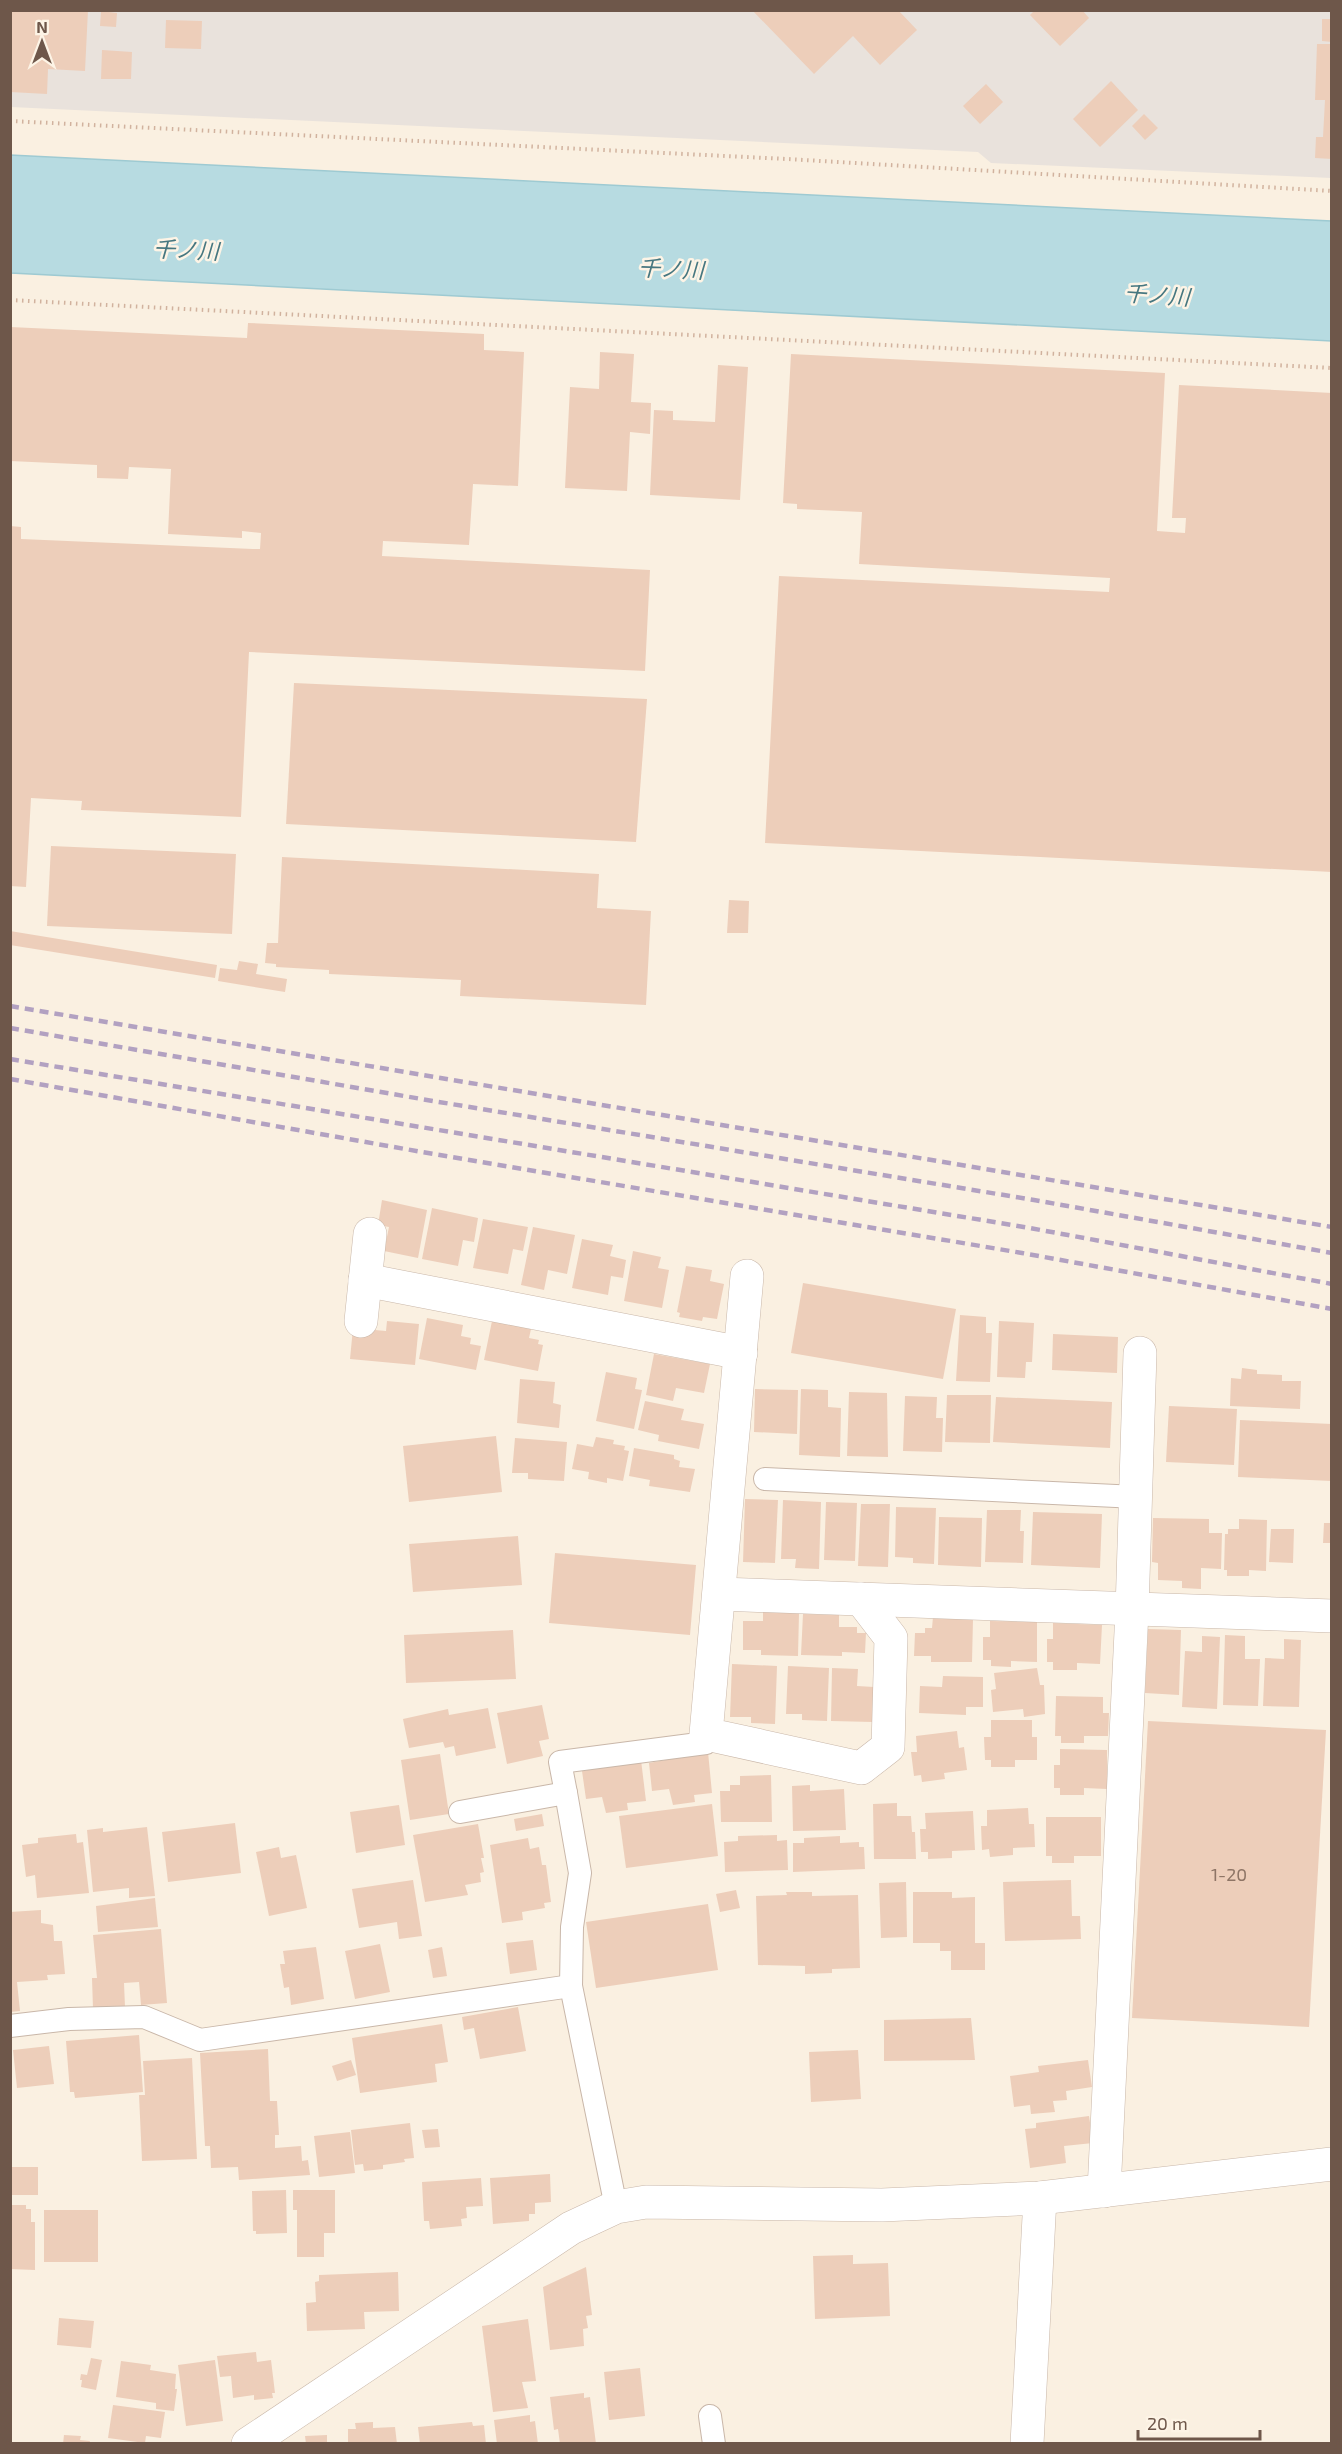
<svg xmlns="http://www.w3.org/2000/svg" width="1342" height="2454" viewBox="0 0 1342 2454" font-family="'Exo 2','Noto Sans JP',sans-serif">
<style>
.industrial{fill:#e9e2dc}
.water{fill:#b7dbe1;stroke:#9ecad2;stroke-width:1.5}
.building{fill:#edceba}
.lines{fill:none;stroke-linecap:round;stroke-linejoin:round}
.service-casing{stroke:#c9b7a9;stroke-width:24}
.minor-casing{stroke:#c9b7a9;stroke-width:34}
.tertiary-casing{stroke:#c9b7a9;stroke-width:34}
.path{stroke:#d1b29e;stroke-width:4;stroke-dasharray:1.5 4.5;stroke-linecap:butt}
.service{stroke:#fff;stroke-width:22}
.minor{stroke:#fff;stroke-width:33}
.tertiary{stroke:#fff;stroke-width:33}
.rail{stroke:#b2a1c1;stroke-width:4.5;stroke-dasharray:9 6;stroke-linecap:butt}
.labels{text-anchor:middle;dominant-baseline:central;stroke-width:5;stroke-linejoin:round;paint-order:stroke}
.number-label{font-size:18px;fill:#8e7566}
.water-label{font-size:22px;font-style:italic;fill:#467780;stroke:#fdf4e6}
</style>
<rect width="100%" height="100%" fill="#faf0e1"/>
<polygon class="industrial" points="11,11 1331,11 1331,178 991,163 978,152 11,107"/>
<polygon class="water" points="10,155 1331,221 1331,341 11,273"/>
<g class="building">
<polygon points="10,10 88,10 85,71 48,69 47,94 10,92"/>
<polygon points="752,10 898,10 917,30 880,65 853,36 814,74"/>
<polygon points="1035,10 1082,10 1089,18 1060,46 1030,15"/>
<polygon points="101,11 117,13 116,27 100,26"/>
<polygon points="1322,19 1332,19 1332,42 1322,41"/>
<polygon points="166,20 202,21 201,49 165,48"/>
<polygon points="1317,44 1332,44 1332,159 1315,158 1316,137 1323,137 1325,100 1315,100"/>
<polygon points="102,50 132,52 131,79 101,79"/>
<polygon points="1111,81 1138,110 1100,147 1073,119"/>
<polygon points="986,84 1003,102 980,124 963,106"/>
<polygon points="1144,114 1158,128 1145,140 1132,126"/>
<polygon points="248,323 484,334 484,350 524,352 518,486 473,484 469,545 383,541 382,556 650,570 645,671 249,652 241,817 81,810 82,801 31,798 26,887 10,886 10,526 21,527 21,539 253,549 260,549 261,533 242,531 242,538 168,534 171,469 129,467 128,479 97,478 97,465 10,461 10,327 247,338"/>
<polygon points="600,352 634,354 631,402 651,403 650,434 630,432 627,491 565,488 570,387 599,389"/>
<polygon points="791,354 1165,373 1157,531 1185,533 1186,518 1172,518 1179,385 1332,393 1332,872 765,843 779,576 1109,592 1110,578 859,564 862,512 797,509 797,504 783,503"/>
<polygon points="718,365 748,367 740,500 650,495 654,410 673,411 673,420 715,422"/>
<polygon points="294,683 647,699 636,842 286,824"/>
<polygon points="51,846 236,854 232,934 47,926"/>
<polygon points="282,857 599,874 597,908 651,911 646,1005 460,996 461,980 329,974 329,970 276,967 276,964 265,963 267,943 278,943"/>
<polygon points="729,900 749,901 748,933 727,933"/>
<polygon points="10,931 217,965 215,978 10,945"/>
<polygon points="239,961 258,964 256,974 287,979 285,992 218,981 220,968 237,970"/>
<polygon points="382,1200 427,1210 418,1258 384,1251 389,1227 378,1225"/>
<polygon points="432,1208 478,1218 474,1242 463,1240 458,1266 422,1259"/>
<polygon points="483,1219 528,1227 523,1251 513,1249 508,1274 473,1268"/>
<polygon points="533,1227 575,1235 567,1274 548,1270 544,1290 521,1285"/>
<polygon points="582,1239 613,1245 610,1256 626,1260 623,1278 611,1276 608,1295 572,1288"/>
<polygon points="633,1251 661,1257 658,1268 669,1270 662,1308 624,1301"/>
<polygon points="686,1266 712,1270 710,1281 724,1284 717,1319 703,1317 702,1321 679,1317 680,1313 677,1312"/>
<polygon points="803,1283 956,1309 943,1379 791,1353"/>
<polygon points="960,1315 986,1317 986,1333 992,1333 990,1382 956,1381"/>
<polygon points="427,1318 463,1325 461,1336 471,1338 470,1344 481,1346 476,1370 419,1359"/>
<polygon points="387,1321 419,1324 415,1365 350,1359 353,1328 386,1331"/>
<polygon points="492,1321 531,1329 529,1338 539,1340 538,1344 543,1345 538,1371 484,1360"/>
<polygon points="999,1321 1034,1323 1032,1362 1026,1362 1025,1378 997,1377"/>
<polygon points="1053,1334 1118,1337 1117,1373 1052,1370"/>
<polygon points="654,1354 710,1364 704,1393 676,1388 673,1401 646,1395"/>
<polygon points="1242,1368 1257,1370 1257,1374 1282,1375 1282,1381 1301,1381 1300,1409 1230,1406 1231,1378 1241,1379"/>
<polygon points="606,1372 637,1378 635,1389 642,1390 634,1429 596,1421"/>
<polygon points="520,1379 555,1382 553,1403 561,1405 559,1428 517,1423"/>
<polygon points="755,1389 798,1390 797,1434 754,1432"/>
<polygon points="801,1389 828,1390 828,1407 841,1408 840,1457 799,1455"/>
<polygon points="849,1392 887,1393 888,1457 847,1456"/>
<polygon points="947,1395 991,1395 990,1443 945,1442"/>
<polygon points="905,1396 937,1397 936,1418 943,1418 942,1452 903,1451"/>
<polygon points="996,1397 1112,1402 1110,1448 993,1442"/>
<polygon points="645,1401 684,1409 681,1420 704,1424 699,1449 658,1441 659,1435 638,1430"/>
<polygon points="1169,1406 1237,1409 1234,1465 1166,1462"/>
<polygon points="1240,1420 1332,1424 1332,1481 1238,1477"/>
<polygon points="496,1436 502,1492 409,1502 403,1446"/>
<polygon points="596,1437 614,1440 613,1444 625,1446 624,1450 629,1451 623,1481 607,1478 607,1483 588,1479 589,1472 572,1469 577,1444 593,1447"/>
<polygon points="515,1438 567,1442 564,1481 528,1479 528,1473 512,1473"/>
<polygon points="634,1448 674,1455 674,1459 680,1461 679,1467 695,1469 690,1492 649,1486 650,1480 629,1476"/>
<polygon points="745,1499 778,1500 775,1563 743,1562"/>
<polygon points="783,1500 821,1502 819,1569 795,1568 796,1559 781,1559"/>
<polygon points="826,1502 857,1503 855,1561 824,1560"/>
<polygon points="861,1504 890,1504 888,1567 858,1566"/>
<polygon points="896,1507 936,1508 934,1564 913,1563 913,1558 895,1557"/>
<polygon points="987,1510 1021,1510 1020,1531 1024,1531 1023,1563 985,1562"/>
<polygon points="1033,1512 1102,1514 1100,1568 1031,1565"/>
<polygon points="939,1517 982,1518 981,1567 938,1565"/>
<polygon points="1153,1518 1209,1519 1209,1533 1222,1533 1221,1569 1201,1568 1201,1589 1182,1588 1182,1581 1158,1580 1158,1563 1152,1562"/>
<polygon points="1239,1519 1267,1520 1266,1571 1249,1570 1249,1576 1227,1576 1227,1570 1224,1570 1225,1534 1228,1534 1228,1529 1239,1529"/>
<polygon points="1324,1523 1332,1523 1332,1543 1323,1543"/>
<polygon points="1271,1529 1294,1529 1293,1563 1269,1562"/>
<polygon points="518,1536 522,1585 413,1592 409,1544"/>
<polygon points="555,1553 696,1565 690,1635 549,1623"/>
<polygon points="763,1611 799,1613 798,1656 761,1655 761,1650 743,1650 743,1621 763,1621"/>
<polygon points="803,1614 839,1615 839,1627 857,1627 857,1633 866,1633 865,1653 842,1652 842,1656 801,1655"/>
<polygon points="933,1617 973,1619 972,1662 931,1662 931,1656 914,1656 915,1633 925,1633 925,1628 932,1628"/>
<polygon points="990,1621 1037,1622 1037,1662 1011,1661 1011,1667 991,1666 991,1660 983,1660 983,1637 990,1637"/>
<polygon points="1053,1623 1102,1625 1100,1664 1077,1663 1077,1670 1053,1670 1053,1662 1047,1662 1047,1639 1053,1639"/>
<polygon points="1148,1629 1181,1630 1179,1695 1145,1693"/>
<polygon points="513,1630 516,1679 406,1683 404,1635"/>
<polygon points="1225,1635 1245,1636 1245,1659 1260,1659 1258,1706 1223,1705"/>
<polygon points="1202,1636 1220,1637 1217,1709 1182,1707 1185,1651 1202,1652"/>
<polygon points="1284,1639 1301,1640 1299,1707 1263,1706 1265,1658 1284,1659"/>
<polygon points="732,1664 777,1666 775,1724 751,1723 751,1717 730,1717"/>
<polygon points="788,1666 829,1668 827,1721 802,1720 802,1714 786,1714"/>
<polygon points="832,1668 858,1669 857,1686 874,1687 873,1722 831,1721"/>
<polygon points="1037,1668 1040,1685 1044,1685 1045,1714 1024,1717 1023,1709 993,1712 991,1690 996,1689 994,1673"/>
<polygon points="943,1676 983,1677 983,1707 966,1707 966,1715 919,1713 920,1686 942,1687"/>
<polygon points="1056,1696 1103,1697 1103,1713 1109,1713 1108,1736 1084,1736 1084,1743 1061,1743 1061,1736 1055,1736"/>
<polygon points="542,1705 549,1739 539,1741 543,1756 507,1764 497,1713"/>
<polygon points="488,1708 496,1748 456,1756 454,1746 445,1748 443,1742 409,1748 403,1719 448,1709 449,1715"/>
<polygon points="991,1720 1032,1720 1032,1737 1037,1737 1037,1760 1015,1760 1015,1767 991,1767 991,1760 985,1760 984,1737 991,1737"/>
<polygon points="1148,1721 1326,1730 1309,2027 1132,2018"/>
<polygon points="957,1731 959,1748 964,1747 967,1770 944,1773 945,1779 922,1782 921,1775 914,1776 911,1752 917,1752 916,1736"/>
<polygon points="1060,1749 1107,1750 1107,1789 1084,1788 1084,1795 1060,1795 1060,1788 1054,1788 1054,1765 1060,1765"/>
<polygon points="708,1752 712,1793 694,1795 695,1802 673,1805 669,1789 652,1791 649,1763"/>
<polygon points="440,1754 449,1814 410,1820 401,1760"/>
<polygon points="641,1760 646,1801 627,1803 628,1810 606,1813 602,1797 586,1799 582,1771"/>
<polygon points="771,1775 772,1822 721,1822 720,1791 730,1791 730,1785 740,1785 740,1776"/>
<polygon points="810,1785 810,1791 844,1789 846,1830 793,1831 792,1786"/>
<polygon points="897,1803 897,1816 911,1816 912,1832 915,1832 916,1859 874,1859 873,1804"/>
<polygon points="712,1804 718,1856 626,1868 619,1816"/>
<polygon points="399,1805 405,1845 356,1853 350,1812"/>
<polygon points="1028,1808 1029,1824 1034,1824 1035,1847 1013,1848 1013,1855 990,1857 989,1849 982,1850 981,1826 987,1826 987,1810"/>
<polygon points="973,1811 975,1850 952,1851 952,1858 928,1859 928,1852 921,1852 920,1829 926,1829 925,1813"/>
<polygon points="542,1814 544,1826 516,1831 514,1819"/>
<polygon points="1046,1817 1101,1817 1101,1856 1074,1856 1074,1863 1052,1863 1052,1856 1046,1856"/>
<polygon points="235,1823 241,1873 168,1882 162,1832"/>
<polygon points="478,1824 484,1858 481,1858 484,1872 480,1873 481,1882 465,1885 468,1895 425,1902 413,1835"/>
<polygon points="147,1827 155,1896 129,1898 129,1888 93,1892 87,1830 103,1828 103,1832"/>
<polygon points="76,1834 77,1843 83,1842 89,1893 37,1898 35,1875 26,1877 22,1845 38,1843 38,1838"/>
<polygon points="777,1835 777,1841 787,1840 788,1870 725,1872 724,1842 738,1841 738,1836"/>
<polygon points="840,1836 840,1843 859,1842 859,1847 864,1847 865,1869 793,1872 793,1843 804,1843 804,1838"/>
<polygon points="528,1838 530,1849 539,1847 542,1865 546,1865 551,1902 544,1903 545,1908 522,1912 523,1920 502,1923 490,1845"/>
<polygon points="279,1847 281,1858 296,1855 307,1908 269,1916 256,1852"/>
<polygon points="413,1880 422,1936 399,1939 397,1922 359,1928 352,1889"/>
<polygon points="1071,1880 1072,1916 1080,1916 1081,1939 1005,1941 1003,1882"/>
<polygon points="906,1882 907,1937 881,1938 879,1883"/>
<polygon points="736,1890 740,1908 720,1912 716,1894"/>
<polygon points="786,1892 812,1892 812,1896 858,1895 860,1968 832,1969 832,1973 805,1974 805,1966 758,1965 756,1896 787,1895"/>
<polygon points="913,1892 952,1892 952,1898 975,1897 975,1943 985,1943 985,1970 951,1970 951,1951 940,1951 940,1943 913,1943"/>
<polygon points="155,1898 158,1927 98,1932 96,1906"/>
<polygon points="708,1904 718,1970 596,1988 586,1922"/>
<polygon points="41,1910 41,1923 53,1925 54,1941 62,1941 65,1974 47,1975 48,1980 17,1982 20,2011 10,2012 10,1912"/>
<polygon points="161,1929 167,2003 141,2005 139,1982 124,1983 125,2007 93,2009 92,1978 97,1978 93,1935"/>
<polygon points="533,1940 537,1970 510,1974 506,1943"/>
<polygon points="380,1944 390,1992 355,1999 345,1951"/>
<polygon points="316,1947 324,1999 291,2005 289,1987 284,1988 280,1964 285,1964 283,1951"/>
<polygon points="442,1947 447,1976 433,1978 428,1950"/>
<polygon points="518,2007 526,2051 480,2059 474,2028 464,2030 462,2017"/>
<polygon points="971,2018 975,2060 884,2061 884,2020"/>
<polygon points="442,2024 448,2062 435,2064 437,2082 360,2093 352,2038"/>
<polygon points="139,2035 143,2092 75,2098 74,2092 70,2092 66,2041"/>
<polygon points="49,2046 54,2084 17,2088 13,2050"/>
<polygon points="268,2049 270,2101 277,2101 279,2135 275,2135 275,2148 301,2146 302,2161 308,2160 310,2175 239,2180 238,2167 211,2168 210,2146 205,2146 200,2053"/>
<polygon points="858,2050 861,2099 811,2102 809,2052"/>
<polygon points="192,2058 197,2159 142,2161 139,2095 145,2095 143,2061"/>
<polygon points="351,2060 356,2075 337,2081 332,2066"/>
<polygon points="1088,2060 1092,2087 1066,2091 1067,2100 1053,2101 1055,2112 1031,2114 1030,2105 1014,2107 1010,2076 1039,2072 1038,2066"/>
<polygon points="1089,2116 1093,2143 1064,2146 1066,2163 1030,2168 1025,2129 1036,2128 1036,2123"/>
<polygon points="410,2123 414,2158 404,2159 405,2162 383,2165 383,2169 364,2171 363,2164 355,2165 351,2130"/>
<polygon points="438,2129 440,2147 425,2148 422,2130"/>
<polygon points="350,2132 355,2173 319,2177 314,2136"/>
<rect x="10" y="2167" width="28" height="28"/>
<polygon points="550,2174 551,2202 535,2203 535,2214 529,2214 529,2221 493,2224 490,2178"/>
<polygon points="481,2178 483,2206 466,2207 467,2218 461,2219 462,2226 430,2229 429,2221 424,2221 422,2182"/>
<polygon points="286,2190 287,2233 256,2234 256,2231 253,2231 252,2191"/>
<polygon points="293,2190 335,2190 335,2233 324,2233 324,2257 297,2257 297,2210 293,2210"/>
<polygon points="10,2205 26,2205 26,2209 31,2209 31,2222 35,2222 35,2270 10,2269"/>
<rect x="44" y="2210" width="54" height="52"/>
<polygon points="853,2255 853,2264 888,2263 890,2316 815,2319 813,2256"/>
<polygon points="586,2267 592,2315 586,2316 588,2328 583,2329 584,2346 550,2350 543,2287"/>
<polygon points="398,2272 399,2311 364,2312 365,2329 307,2331 306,2303 316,2302 315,2282 319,2281 319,2275"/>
<polygon points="59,2318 94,2321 91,2348 57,2345"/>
<polygon points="528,2319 536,2381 522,2382 528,2408 493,2412 482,2326"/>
<polygon points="256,2352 257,2362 271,2360 275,2393 272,2393 273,2398 254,2400 254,2395 233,2398 231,2376 220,2377 217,2356"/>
<polygon points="91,2358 102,2360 96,2390 81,2387 82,2380 80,2380 81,2374 87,2375"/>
<polygon points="215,2360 223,2421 186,2426 178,2365"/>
<polygon points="121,2361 151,2365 150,2370 176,2374 175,2389 177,2389 174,2411 156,2409 156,2403 116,2397"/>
<polygon points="640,2368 645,2416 609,2420 604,2372"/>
<polygon points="584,2393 584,2398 590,2397 596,2444 560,2444 558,2429 554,2430 550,2397"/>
<polygon points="113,2405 165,2412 161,2438 146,2436 145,2443 108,2438"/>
<polygon points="530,2415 530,2422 535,2421 538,2444 497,2444 494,2420"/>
<polygon points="373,2422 373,2428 395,2427 397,2444 348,2444 348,2429 356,2429 355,2423"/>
<polygon points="472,2422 473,2426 484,2425 486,2444 420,2444 418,2427"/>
<polygon points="64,2435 81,2436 80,2440 90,2441 89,2444 63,2444"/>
<polygon points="327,2435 327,2444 306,2444 305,2436"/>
</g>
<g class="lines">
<defs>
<g id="service">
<polyline points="765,1479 1137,1497"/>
<polyline points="566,1793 560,1762 706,1743 706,1734"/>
<polyline points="460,1812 566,1793 580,1873 572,1927 571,1986"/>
<polyline points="10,2026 69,2019 144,2017 200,2040 571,1986 616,2207"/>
<polyline points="710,2416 714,2444"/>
</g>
<g id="minor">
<polyline points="747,1276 706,1734 861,1768 888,1747 891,1638 861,1599"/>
<polyline points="365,1280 741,1353"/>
<polyline points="361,1321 370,1234"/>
<polyline points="719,1594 1332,1616"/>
<polyline points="1104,2191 1132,1611 1140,1353"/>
<polyline points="1027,2444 1040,2198"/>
</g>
<polyline id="tertiary" points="248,2444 571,2228 616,2207 646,2202 882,2205 1040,2198 1332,2164"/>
</defs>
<use href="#service" class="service-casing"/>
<use href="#minor" class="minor-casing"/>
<use href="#tertiary" class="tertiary-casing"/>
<g class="path">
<polyline points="10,121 787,159 1332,191"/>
<polyline points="10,300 1332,368"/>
</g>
<use href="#service" class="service"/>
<use href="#minor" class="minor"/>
<use href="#tertiary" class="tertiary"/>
<g class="rail">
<polyline points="10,1006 1332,1227"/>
<polyline points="10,1028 433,1101 1034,1200 1332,1253"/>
<polyline points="10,1059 1030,1228 1332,1284"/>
<polyline points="10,1079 422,1152 1022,1253 1332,1309"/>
</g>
</g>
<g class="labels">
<g class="number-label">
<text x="1229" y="1874">1-20</text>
</g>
<g class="water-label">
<text transform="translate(186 249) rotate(2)">千ノ川</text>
<text transform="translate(671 268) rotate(2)">千ノ川</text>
<text transform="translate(1157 294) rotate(4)">千ノ川</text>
</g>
</g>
<rect width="1342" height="2454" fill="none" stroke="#6e574a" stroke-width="24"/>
<g transform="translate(42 42)" stroke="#fdf4e6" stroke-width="4.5" paint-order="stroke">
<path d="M0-4.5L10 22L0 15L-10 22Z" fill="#6e574a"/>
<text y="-9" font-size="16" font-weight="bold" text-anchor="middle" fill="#6e574a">N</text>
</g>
<path d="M1138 2430v9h122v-9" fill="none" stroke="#6e574a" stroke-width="3"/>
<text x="1147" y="2430" font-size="18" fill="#6e574a" stroke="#fdf4e6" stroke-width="4.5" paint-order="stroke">20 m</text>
</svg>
